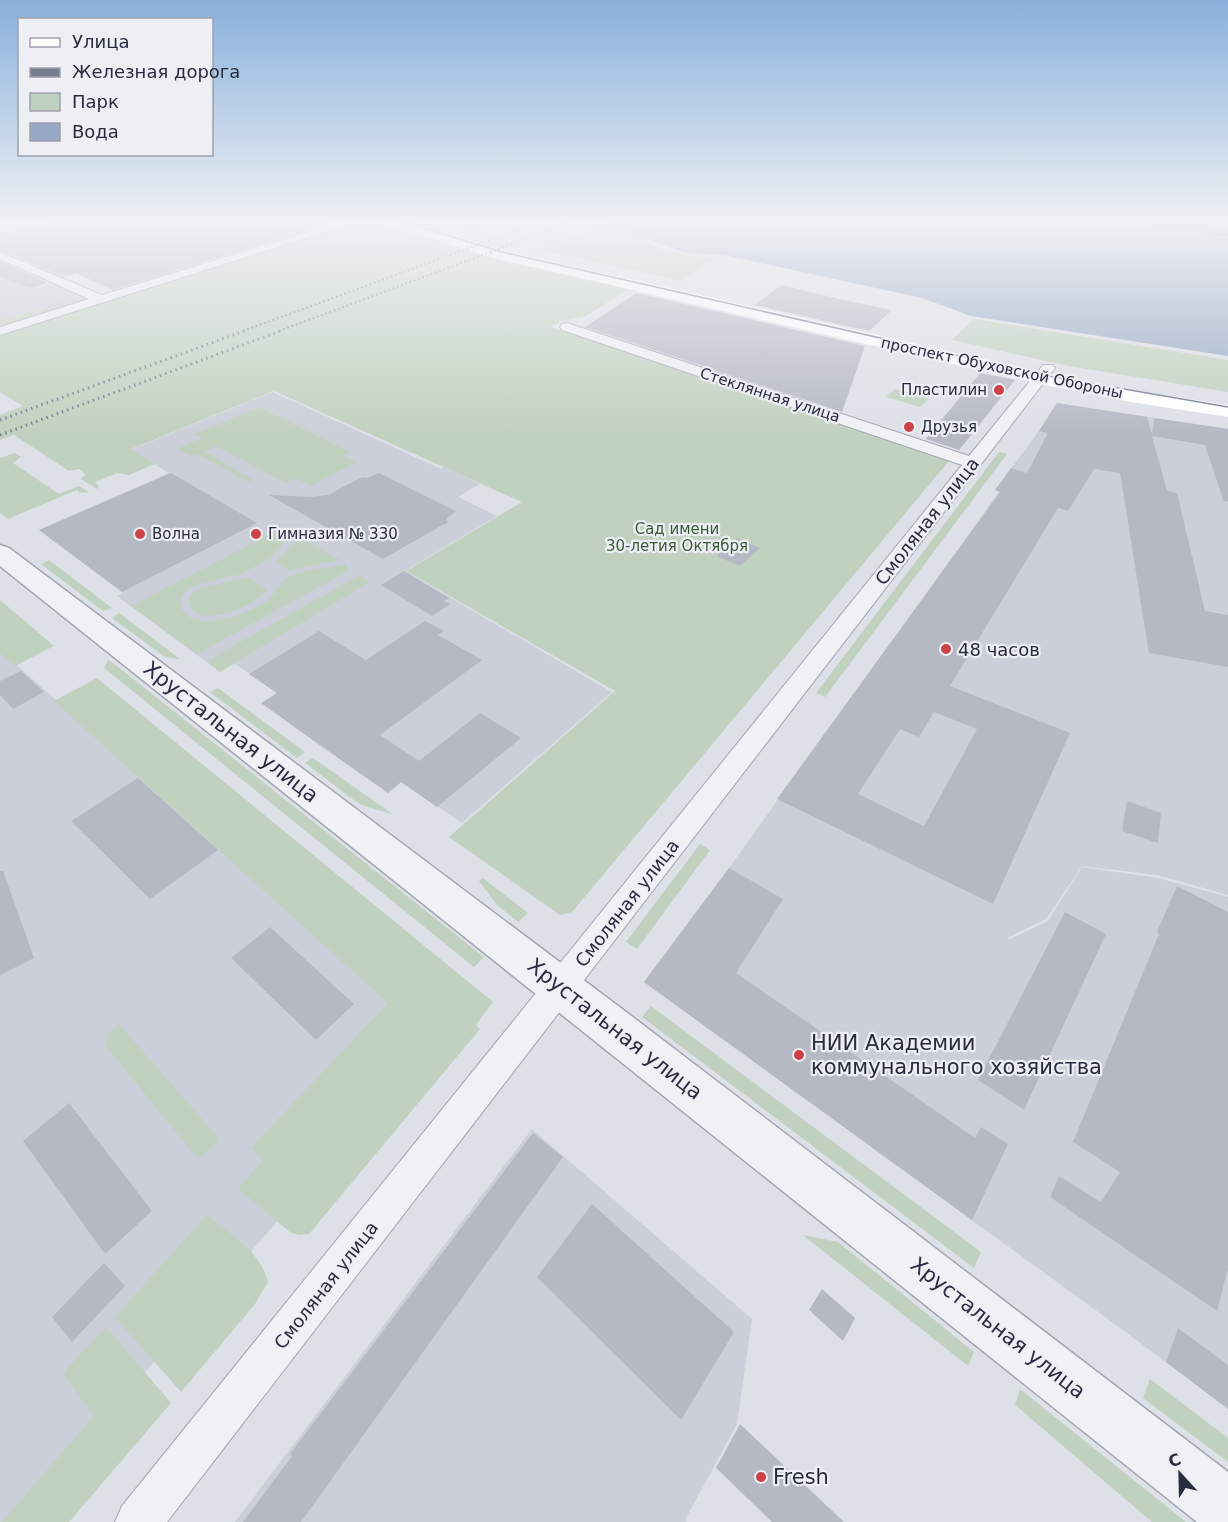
<svg xmlns="http://www.w3.org/2000/svg" width="1228" height="1522" viewBox="0 0 1228 1522" font-family="'DejaVu Sans',sans-serif">
<style>
.built{fill:#cbcfd9}
.green{fill:#c1d1bf}
.water{fill:#98a9c7}
.lines{fill:none;stroke-linecap:round;stroke-linejoin:round}
.ferry{stroke:#324671;stroke-width:1.5;stroke-dasharray:4 3;stroke-linecap:butt}
.building{fill:#b5b9c4;fill-rule:evenodd}
.minor-casing{stroke:#a3a6b1;stroke-width:2}
.tertiary-casing{stroke:#a3a6b1;stroke-width:3}
.minor{fill:#f0f1f5;fill-rule:evenodd}
.tertiary{fill:#f0f1f5;fill-rule:evenodd}
.secondary{fill:#fff;fill-rule:evenodd}
.tram{stroke:#777e90;stroke-width:1.5}
.rail-far1{stroke:#777e90;stroke-width:2;stroke-dasharray:1.5 3;stroke-linecap:butt}
.rail{stroke:#777e90;stroke-width:3;stroke-dasharray:1.5 4;stroke-linecap:butt}
.poi-dot{fill:#cc4246;stroke:#edeff5;stroke-width:2}
.labels{text-anchor:middle;dominant-baseline:central;stroke-width:4.5;stroke-linejoin:round;paint-order:stroke}
.far-street-label{font-size:15px;fill:#272c3e;stroke:#edeff5}
.far-poi-label{font-size:15px;fill:#272c3e;stroke:#edeff5;text-anchor:start}
.far-park-label{font-size:15px;fill:#375934;stroke:#edeff5}
.street-label{font-size:18px;fill:#272c3e;stroke:#edeff5}
.poi-label{font-size:18px;fill:#272c3e;stroke:#edeff5;text-anchor:start}
.near-street-label{font-size:21px;fill:#272c3e;stroke:#edeff5}
.near-poi-label{font-size:21px;fill:#272c3e;stroke:#edeff5;text-anchor:start}
</style>
<rect width="100%" height="100%" fill="#dde0e7"/>
<g class="built">
<polygon points="0,261 81,298 0,322"/>
<polygon points="273,392 441,469 444,467 480,484 458,497 497,516 405,571 612,692 462,823 402,782 388,793 277,693 234,663 220,672 117,596 123,593 39,530 169,473 130,450"/>
<polygon points="1057,403 1228,429 1228,895 1157,875 1082,866 1046,919 1007,938 1010,939 1048,921 1082,867 1158,878 1228,897 1228,1409 1127,1333 644,982 729,868 999,492 995,490 1039,431"/>
<polygon points="0,650 437,1040 13,1522 0,1522"/>
<polygon points="532,1129 752,1319 737,1424 685,1520 687,1522 235,1522"/>
</g>
<g class="green">
<polygon points="362,222 374,222 486,257 629,289 584,317 562,321 551,327 949,461 572,912 560,915 449,837 615,691 406,571 522,502 274,391 131,449 155,464 129,475 117,473 95,482 99,486 97,489 81,479 86,474 79,469 69,471 14,435 0,440 0,415 23,406 0,392 0,334"/>
<polygon points="438,222 507,222 476,233"/>
<path d="M596 222C617 223 637 239 657 247 676 254 696 257 716 259L681 281 536 249 589 230 583 227Z"/>
<polygon points="52,285 59,286 89,300 0,327 0,321 79,298"/>
<polygon points="974,319 1228,360 1228,392 1069,366 952,340"/>
<polygon points="895,389 929,399 920,407 886,397"/>
<polygon points="259,407 350,452 344,456 357,462 310,486 296,478 286,483 216,446 204,451 254,480 248,482 197,454 191,456 177,449 202,438 195,434"/>
<polygon points="999,452 1007,454 825,697 816,693"/>
<polygon points="15,453 21,457 13,463 59,494 79,486 89,492 80,493 77,490 8,519 0,513 0,458"/>
<path d="M282 528 292 533 270 558 241 574 198 584 187 589 180 601C185 639 248 614 267 601 279 591 278 580 296 574 312 569 330 567 346 564L348 571 197 654 131 606Z"/>
<polygon points="298,537 340,560 289,570 276,562"/>
<polygon points="49,560 112,608 103,611 41,564"/>
<polygon points="360,575 370,582 220,672 210,664 212,662 210,660 219,654"/>
<path d="M248 577 267 589C260 604 214 622 198 614 194 612 191 608 188 604L190 595 201 588Z"/>
<polygon points="0,600 54,646 15,666 0,653"/>
<polygon points="119,613 180,659 165,657 112,618"/>
<polygon points="108,660 113,663 484,957 474,967 104,668"/>
<polygon points="97,678 493,1002 476,1025 480,1029 309,1234 300,1235 291,1233 238,1189 263,1160 251,1148 388,1003 54,701"/>
<polygon points="218,688 305,752 297,758 210,692"/>
<polygon points="313,758 394,815 359,804 305,763"/>
<polygon points="700,844 710,850 637,949 626,942"/>
<polygon points="483,878 528,913 518,922 496,904 479,881"/>
<polygon points="651,1006 981,1252 974,1268 642,1017"/>
<polygon points="119,1024 219,1139 201,1158 193,1153 106,1046 108,1033"/>
<path d="M207 1215C231 1235 260 1251 268 1282L255 1304 181 1392 115 1317Z"/>
<polygon points="803,1235 838,1242 974,1352 968,1366"/>
<polygon points="106,1327 171,1403 69,1522 2,1522 94,1416 63,1373"/>
<polygon points="1150,1379 1228,1438 1228,1462 1143,1398"/>
<polygon points="1020,1389 1186,1522 1152,1522 1015,1405"/>
</g>
<polygon class="water" points="605,222 1228,222 1228,356 971,316 922,298 724,255 685,253"/>
<g class="lines">
<polyline class="ferry" points="1130,222 1228,235"/>
</g>
<g class="building">
<polygon points="53,222 323,222 324,225 112,290 76,273 65,277 0,250 0,234"/>
<polygon points="0,261 47,283 30,288 0,277"/>
<polygon points="782,285 844,300 892,310 869,331 754,305"/>
<polygon points="636,293 865,346 842,412 585,327"/>
<polygon points="980,373 1015,380 959,450 926,439"/>
<path d="M1057 403 1147 417 1152 434 1154 418 1228 429V501L1224 502 1205 445 1152 436 1167 491 1177 493 1205 611 1228 615V667L1149 653 1120 473 1094 469 1068 511 1058 508 950 686 1070 733 993 904 777 799 1000 492 995 490 1011 468 1027 473 1048 433 1039 431ZM934 712 977 729 924 826 858 794 900 729 919 737Z"/>
<polygon points="171,473 257,523 122,592 39,530"/>
<polygon points="379,473 456,511 446,519 448,522 383,559 269,495 311,497 328,495 362,477 367,478"/>
<polygon points="737,538 760,548 740,566 716,556"/>
<polygon points="404,571 449,598 444,601 450,604 432,616 381,585"/>
<polygon points="425,621 444,631 438,635 482,660 380,735 419,761 480,713 521,738 437,807 401,782 388,793 321,746 261,703 277,693 249,674 319,631 366,660"/>
<polygon points="21,671 44,692 13,709 0,695 0,681"/>
<polygon points="138,778 218,850 150,899 71,821"/>
<polygon points="1127,801 1161,813 1158,843 1122,831"/>
<polygon points="729,868 783,899 736,973 975,1138 981,1127 1008,1144 972,1220 644,982"/>
<polygon points="0,871 3,871 34,958 0,975"/>
<polygon points="1177,886 1228,912 1228,1269 1217,1311 1050,1197 1059,1176 1101,1202 1120,1172 1073,1142 1159,934 1157,932"/>
<polygon points="1065,912 1106,934 1024,1110 978,1080"/>
<polygon points="270,927 354,1004 316,1040 231,958"/>
<polygon points="69,1103 152,1211 105,1254 23,1141"/>
<polygon points="533,1133 563,1157 301,1522 243,1522 292,1456 290,1454"/>
<polygon points="592,1204 734,1332 681,1420 537,1277"/>
<polygon points="104,1263 125,1286 72,1342 52,1317"/>
<polygon points="822,1289 855,1318 843,1341 809,1310"/>
<polygon points="1178,1328 1228,1365 1228,1409 1166,1362"/>
<polygon points="740,1424 759,1442 844,1522 772,1522 716,1468"/>
</g>
<g class="lines">
<defs>
<g id="minor">
<polygon points="340,222 357,222 0,335 0,327 89,299 0,259 0,252 102,295"/>
<polygon points="567,323 969,456 1043,365 1053,365 1055,368 167,1522 115,1522 122,1506 962,465 562,330 560,327 562,324"/>
</g>
<polygon id="tertiary" points="0,545 9,548 634,1018 1228,1472 1228,1522 1197,1522 0,566"/>
</defs>
<use href="#minor" class="minor-casing"/>
<use href="#tertiary" class="tertiary-casing"/>
<use href="#minor" class="minor"/>
<use href="#tertiary" class="tertiary"/>
<polygon class="secondary" points="386,222 408,222 502,250 1040,372 1131,390 1228,405 1228,417 1131,402 1040,384 498,259 388,225"/>
<polyline class="tram" points="404,222 502,252 1043,375 1228,407"/>
<g class="rail-far1">
<polyline points="243,331 540,222"/>
<polyline points="279,331 571,222"/>
</g>
<g class="rail">
<polyline points="0,420 247,330"/>
<polyline points="0,435 283,330"/>
</g>
</g>
<linearGradient id="sky" x2="0" y2="1"><stop stop-color="#88b0db"/><stop offset="0.51" stop-color="#f0f1f4"/><stop offset="1" stop-color="#f0f1f4" stop-opacity="0"/></linearGradient>
<rect width="1228" height="435" fill="url(#sky)"/>
<g class="poi-dot">
<circle cx="999" cy="390" r="6"/>
<circle cx="909" cy="427" r="6"/>
<circle cx="140" cy="534" r="6"/>
<circle cx="256" cy="534" r="6"/>
<circle cx="946" cy="649" r="6"/>
<circle cx="799" cy="1055" r="6"/>
<circle cx="761" cy="1477" r="6"/>
</g>
<g class="labels">
<g class="far-street-label">
<text transform="translate(1002 368) rotate(12)">проспект Обуховской Обороны</text>
<text transform="translate(770 395) rotate(18)">Стеклянная улица</text>
</g>
<g class="far-poi-label">
<text x="987" y="390" text-anchor="end">Пластилин</text>
<text x="921" y="427">Друзья</text>
<text x="152" y="534">Волна</text>
<text x="268" y="534">Гимназия № 330</text>
</g>
<g class="far-park-label">
<text x="677" y="529">Сад имени<tspan x="677" dy="17">30-летия Октября</tspan></text>
</g>
<g class="street-label">
<text transform="translate(927 521) rotate(-52)">Смоляная улица</text>
<text transform="translate(627 903) rotate(-52)">Смоляная улица</text>
<text transform="translate(326 1285) rotate(-52)">Смоляная улица</text>
</g>
<g class="poi-label">
<text x="958" y="649">48 часов</text>
</g>
<g class="near-street-label">
<text transform="translate(231 732) rotate(38)">Хрустальная улица</text>
<text transform="translate(615 1029) rotate(38)">Хрустальная улица</text>
<text transform="translate(998 1328) rotate(38)">Хрустальная улица</text>
</g>
<g class="near-poi-label">
<text x="811" y="1043">НИИ Академии<tspan x="811" dy="24">коммунального хозяйства</tspan></text>
<text x="773" y="1477">Fresh</text>
</g>
</g>
<rect x="18" y="18" width="195" height="138" fill="#edeff5" stroke="#9ea1ac" stroke-width="1.5"/>
<rect x="30" y="38" width="30" height="9" fill="#ffffff" stroke="#9ea1ac" stroke-width="1.5"/>
<text x="72" y="48" font-size="18" fill="#272c3e">Улица</text>
<rect x="30" y="68" width="30" height="9" fill="#777e90" stroke="#9ea1ac" stroke-width="1.5"/>
<text x="72" y="78" font-size="18" fill="#272c3e">Железная дорога</text>
<rect x="30" y="93" width="30" height="18" fill="#c1d1bf" stroke="#9ea1ac" stroke-width="1.5"/>
<text x="72" y="108" font-size="18" fill="#272c3e">Парк</text>
<rect x="30" y="123" width="30" height="18" fill="#98a9c7" stroke="#9ea1ac" stroke-width="1.5"/>
<text x="72" y="138" font-size="18" fill="#272c3e">Вода</text>
<g transform="translate(1180 1474) rotate(338)" stroke="#edeff5" stroke-width="4.5" paint-order="stroke">
<path d="M0-4.5L10 22L0 15L-10 22Z" fill="#272c3e"/>
<text y="-9" font-size="16" font-weight="bold" text-anchor="middle" fill="#272c3e">С</text>
</g>
</svg>
